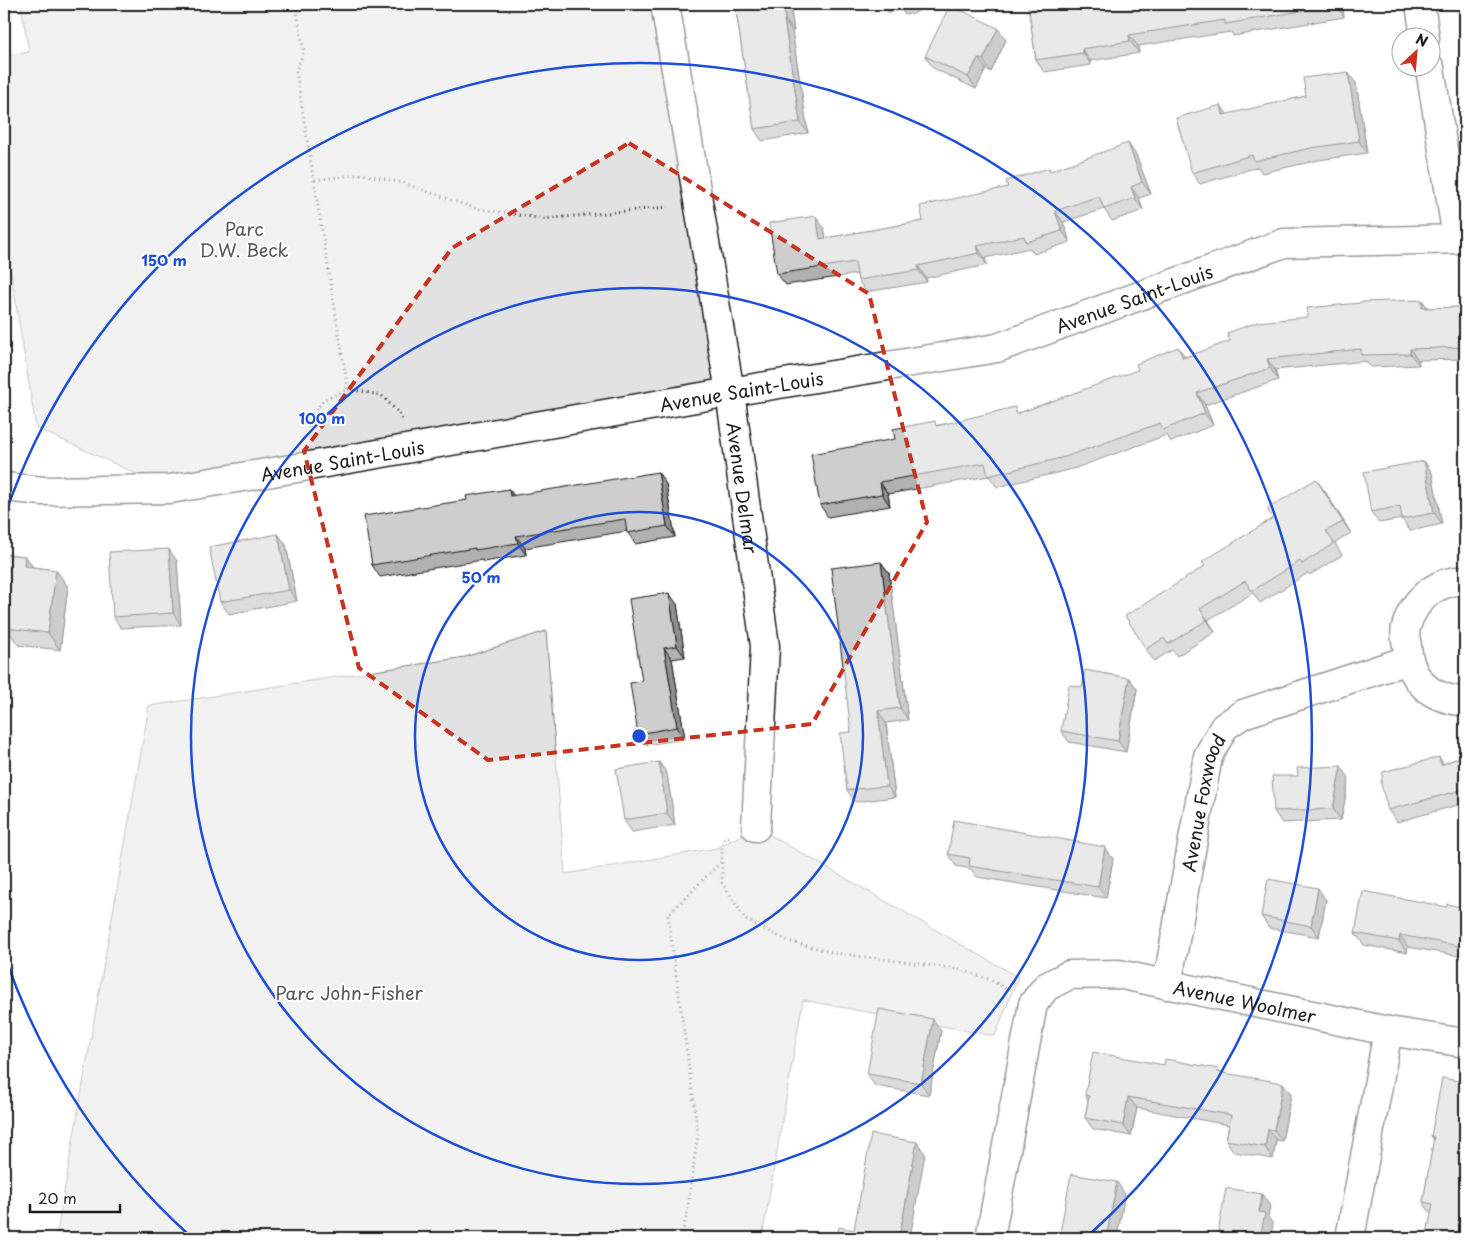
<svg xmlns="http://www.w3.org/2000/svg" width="1469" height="1242" viewBox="0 0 1469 1242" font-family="'Playpen Sans',sans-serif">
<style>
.green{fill:#e2e2e2;stroke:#7f7f7f}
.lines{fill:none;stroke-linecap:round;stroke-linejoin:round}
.minor-casing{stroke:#1c1c1c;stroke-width:31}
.path{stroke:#1c1c1c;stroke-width:3;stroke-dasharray:1 4;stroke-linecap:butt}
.minor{stroke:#fff;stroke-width:28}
.wall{fill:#b1b1b1;stroke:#1c1c1c}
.shaded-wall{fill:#909090;stroke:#1c1c1c}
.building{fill:#cecece;stroke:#1c1c1c}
.marked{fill:none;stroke:#c8321e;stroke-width:4;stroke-dasharray:10 6;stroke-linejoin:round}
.ring{fill:none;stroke:#1d4ed8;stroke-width:2.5}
.labels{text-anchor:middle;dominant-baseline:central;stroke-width:4;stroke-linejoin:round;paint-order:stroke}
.park-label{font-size:18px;fill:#575757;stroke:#fff}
.street-label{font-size:18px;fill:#1c1c1c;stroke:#fff}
.centre{fill:#1d4ed8;stroke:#fff;stroke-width:2.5}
.ring-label{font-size:15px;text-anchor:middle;font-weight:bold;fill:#1d4ed8;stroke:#fff;stroke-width:4;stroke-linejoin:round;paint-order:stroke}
</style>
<rect width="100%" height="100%" fill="#fff"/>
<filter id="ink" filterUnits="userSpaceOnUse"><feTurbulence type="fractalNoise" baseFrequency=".02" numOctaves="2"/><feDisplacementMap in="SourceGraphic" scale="10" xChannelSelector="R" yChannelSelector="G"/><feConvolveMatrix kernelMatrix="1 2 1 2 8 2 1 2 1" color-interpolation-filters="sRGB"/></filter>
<g filter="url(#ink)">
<g class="green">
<polygon points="21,4 665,4 730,392 170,489 36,428 4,229 4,56 29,52"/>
<polygon points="546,631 565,874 717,848 756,827 1018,977 995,1036 803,1000 762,1238 56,1238 149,706 465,657"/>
</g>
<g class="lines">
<defs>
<g id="minor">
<path id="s1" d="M665 4 730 392 765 646 756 827"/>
<polyline points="1420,4 1425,38"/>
<polyline points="1430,68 1457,238"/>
<path id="s2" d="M4 487 43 491 170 489 309 466 730 392 997 348 1284 243 1465 239"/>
<path d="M1465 581C1454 580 1442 584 1432 590 1419 599 1410 612 1406 627 1404 633 1406 640 1407 646 1409 671 1421 691 1446 698 1453 700 1459 702 1465 701"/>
<path id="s3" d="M1167 985 1208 756 1224 727 1243 714 1408 660"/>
<path id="s4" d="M990 1238 1033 1004 1046 987 1069 975 1118 974 1388 1031 1465 1043"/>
<polyline points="1350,1238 1388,1031"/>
</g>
</defs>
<use href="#minor" class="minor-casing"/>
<g class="path">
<polyline points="296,4 304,52 296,71 348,389 325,399 309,418 310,437"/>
<polyline points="315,180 362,174 403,183 474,208 544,219 668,207"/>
<polyline points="348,389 381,395 399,413 402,420"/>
<polyline points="729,837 722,840 722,883 746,920 788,941 835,953 959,969 991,980 1008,990"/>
<polyline points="681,1238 687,1214 698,1133 668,915 722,861"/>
</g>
<use href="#minor" class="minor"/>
</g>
<g class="wall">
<polygon points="735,4 790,4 794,31 792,31 808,133 762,141 754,129"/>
<polygon points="882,4 930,4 913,14 904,14 900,7 889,13"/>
<polygon points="1028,4 1342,4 1344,17 1233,36 1231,32 1138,46 1139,53 1090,61 1091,65 1044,72 1036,60"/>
<polygon points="1006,40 991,72 986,69 976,89 933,68 925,56"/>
<polygon points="1356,83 1367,153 1319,160 1262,173 1258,167 1200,184 1192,173 1227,115 1306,96"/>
<polygon points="1136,155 1151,194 1139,198 1143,210 1112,221 1104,209 1063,222 1070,242 1034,254 1030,248 985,258 987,265 926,278 927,282 866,292 858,280 857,274 786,285 777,274 824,228 826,238 923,221 1008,187 1052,171"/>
<polygon points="1422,300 1428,308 1465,307 1465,359 1418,360 1419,365 1370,367 1366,361 1275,370 1278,380 1205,405 1213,425 1171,442 1167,435 1073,469 997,487 989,476 888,494 890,506 828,517 820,505 895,439 938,425 1019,413 1185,357 1308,317"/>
<polygon points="1424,461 1432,473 1442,524 1410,531 1402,519 1379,523 1371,512"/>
<polygon points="666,484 675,537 635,544 627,531 525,548 526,555 483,562 482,560 380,577 372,565 467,500 509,489 514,496"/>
<polygon points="1324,490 1351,533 1335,543 1342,555 1310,575 1308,573 1260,603 1253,593 1208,620 1215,632 1177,656 1172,650 1154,661 1146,649 1205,566"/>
<polygon points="278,534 286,545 297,601 229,614 220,602"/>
<polygon points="4,554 25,556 33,567 56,570 68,587 60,650 18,645 6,627 4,627"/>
<polygon points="177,561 181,625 121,628 113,617"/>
<polygon points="881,562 889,573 908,720 886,723 895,797 855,802 847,790 851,732"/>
<polygon points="677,604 685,657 672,659 685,739 646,745 638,734 642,681"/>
<polygon points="1129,678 1137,689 1126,752 1069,742 1061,731 1082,687"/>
<polygon points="1465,755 1465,803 1397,822 1388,810 1439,757 1443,764"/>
<polygon points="659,762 667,774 675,825 632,832 624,820"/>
<polygon points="1349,778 1341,820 1282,823 1274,811"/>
<polygon points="1105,847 1113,859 1106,898 977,877 971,869 956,866 948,854"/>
<polygon points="1326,900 1319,937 1269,928 1261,916"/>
<polygon points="1447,907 1465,908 1465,957 1408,947 1407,953 1364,945 1355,933"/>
<polygon points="941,1031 929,1095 875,1086 867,1074"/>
<polygon points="1164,1065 1221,1072 1291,1094 1282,1141 1276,1140 1273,1159 1234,1152 1226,1140 1229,1125 1137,1108 1131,1136 1093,1129 1085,1118 1088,1101 1085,1095"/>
<polygon points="1465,1082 1431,1214 1423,1202 1434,1140 1431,1136"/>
</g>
<g class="shaded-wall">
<polygon points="783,4 790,4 794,31 785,20"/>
<polygon points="1335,4 1342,4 1344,17 1336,5"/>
<polygon points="784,20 792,31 808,133 800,122"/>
<polygon points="998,28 1006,40 991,72 983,60"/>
<polygon points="1129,35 1138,46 1139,53 1130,41"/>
<polygon points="1082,49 1090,61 1091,65 1083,53"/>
<polygon points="978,58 986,69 976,89 968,77"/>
<polygon points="1348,72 1356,83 1367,153 1359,141"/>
<polygon points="1221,105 1229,117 1223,115"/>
<polygon points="1128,143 1136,155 1151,194 1142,182"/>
<polygon points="1131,187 1139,198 1143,210 1135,198"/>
<polygon points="1055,211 1063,222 1070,242 1062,231"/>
<polygon points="816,216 824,228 828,251 820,239"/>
<polygon points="977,246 985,258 987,265 979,253"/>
<polygon points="918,266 926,278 927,282 919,270"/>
<polygon points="1422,300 1430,312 1422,308"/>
<polygon points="1178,347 1187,359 1183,358"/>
<polygon points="1410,349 1418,360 1419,365 1410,354"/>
<polygon points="1267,359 1275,370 1278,380 1270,368"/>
<polygon points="1197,393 1205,405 1213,425 1205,413"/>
<polygon points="1424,461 1432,473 1442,524 1434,513"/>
<polygon points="658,472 666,484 675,537 667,526"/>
<polygon points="1316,479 1324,490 1351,533 1343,522"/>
<polygon points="880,482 888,494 890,506 882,494"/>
<polygon points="509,489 517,500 510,496"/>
<polygon points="278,534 286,545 297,601 289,590"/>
<polygon points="516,536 525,548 526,555 518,543"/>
<polygon points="169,549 177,561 181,625 173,613"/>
<polygon points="25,556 37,573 24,566"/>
<polygon points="881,562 889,573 908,720 900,708"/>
<polygon points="56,570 68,587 60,650 48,633"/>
<polygon points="669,593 677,604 685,657 677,646"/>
<polygon points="1200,609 1208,620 1215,632 1207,620"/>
<polygon points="664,648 672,659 685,739 677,727"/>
<polygon points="1129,678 1137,689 1126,752 1118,741"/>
<polygon points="878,711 886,723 895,797 887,786"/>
<polygon points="1439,757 1447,769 1441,765"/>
<polygon points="659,762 667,774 675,825 667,813"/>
<polygon points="1341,766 1349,778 1341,820 1333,809"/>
<polygon points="1105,847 1113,859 1106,898 1098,887"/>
<polygon points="1318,888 1326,900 1319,937 1311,926"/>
<polygon points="1400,935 1408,947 1407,953 1399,941"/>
<polygon points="933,1019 941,1031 929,1095 921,1083"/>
<polygon points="1283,1083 1291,1094 1282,1141 1274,1130"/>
<polygon points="1128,1097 1137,1108 1131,1136 1123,1125"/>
<polygon points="1268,1129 1276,1140 1273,1159 1265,1147"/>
<polygon points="917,1142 925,1154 910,1238 899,1238"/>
<polygon points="1117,1182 1125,1194 1117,1238 1106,1238"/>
<polygon points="1262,1194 1270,1206 1268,1217 1273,1224 1271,1238 1260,1238 1259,1212"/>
</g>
<g class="building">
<polygon points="735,4 783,4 785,20 784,20 800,122 754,129"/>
<polygon points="1028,4 1335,4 1336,5 1225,24 1225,20 1129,35 1130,41 1082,49 1083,53 1036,60"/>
<polygon points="950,5 998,28 983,60 978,58 968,77 925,56"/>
<polygon points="1348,72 1359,141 1311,148 1254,161 1252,155 1192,173 1176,118 1221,105 1223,115 1306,96 1303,78"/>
<polygon points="1128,143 1142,182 1131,187 1135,198 1104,209 1099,196 1055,211 1062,231 1026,242 1024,236 977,246 979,253 918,266 919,270 858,280 855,262 777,274 769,223 816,216 820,239 923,221 920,206 1008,187 1006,181 1049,168 1050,171"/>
<polygon points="1422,300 1422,308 1465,307 1465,347 1410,349 1410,354 1361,355 1361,349 1267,359 1270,368 1197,393 1205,413 1163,430 1160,423 1065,457 988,476 985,463 880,482 882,494 820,505 811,454 895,439 893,429 935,421 936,426 1015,407 1016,414 1138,370 1136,364 1178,347 1183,358 1230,341 1227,333 1258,322 1308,317 1307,308 1360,303 1360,302"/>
<polygon points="1424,461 1434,513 1402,519 1400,506 1371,512 1364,472"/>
<polygon points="658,472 667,526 627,533 625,519 516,536 518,543 475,550 475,548 372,565 364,516 467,500 466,496 509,489 510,496"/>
<polygon points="1316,479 1343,522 1326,531 1334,543 1302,564 1300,561 1252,591 1245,581 1200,609 1207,620 1168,644 1164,638 1146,649 1125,616 1205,566 1202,562 1273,518 1267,509"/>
<polygon points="278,534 289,590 220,602 209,547"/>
<polygon points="169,549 173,613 113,617 109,552"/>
<polygon points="4,554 25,556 24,566 56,570 48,633 6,628 8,611 4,611"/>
<polygon points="881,562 900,708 878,711 887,786 847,790 840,733 851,732 831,568"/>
<polygon points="669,593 677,646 664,648 677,727 638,734 630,683 642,681 629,599"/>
<polygon points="1085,670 1129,678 1118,741 1061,731 1069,685 1082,687"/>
<polygon points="1465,755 1465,789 1388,810 1381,784 1383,772 1439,757 1441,765"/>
<polygon points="659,762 667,813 624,820 616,769"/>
<polygon points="1341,766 1333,809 1274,811 1272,776 1298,776 1297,768"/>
<polygon points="954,820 1105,847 1098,887 969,866 970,858 948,854"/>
<polygon points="1268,879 1318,888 1311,926 1261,916"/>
<polygon points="1363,891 1447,907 1447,904 1465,908 1465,947 1400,935 1399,941 1355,933"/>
<polygon points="879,1009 933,1019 921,1083 867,1074"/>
<polygon points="1093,1052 1164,1065 1165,1059 1219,1069 1218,1072 1283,1083 1274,1130 1268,1129 1265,1147 1226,1140 1231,1115 1128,1097 1123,1125 1085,1118 1089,1096 1085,1095"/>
<polygon points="1442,1078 1465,1082 1465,1238 1426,1238 1433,1204 1423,1202 1434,1137 1431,1136"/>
<polygon points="871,1134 917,1142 899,1238 837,1238 839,1227 854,1230"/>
<polygon points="1071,1174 1117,1182 1106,1238 1059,1238"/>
<polygon points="1226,1188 1262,1194 1259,1212 1265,1213 1260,1238 1217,1238"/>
</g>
</g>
<path d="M0 0H1469V1242H0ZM629 143 869 294 927 522 812 724 488 760 359 668 304 451 452 248Z" fill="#fff" fill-opacity=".55" fill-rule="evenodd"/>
<path class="marked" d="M629 143 869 294 927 522 812 724 488 760 359 668 304 451 452 248Z"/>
<g class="ring">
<circle cx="639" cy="736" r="224"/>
<circle cx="639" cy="736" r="448"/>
<path d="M189 1235A672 672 0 0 1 6 960M6 512A672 672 0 1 1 1089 1235"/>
</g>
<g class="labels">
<g class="park-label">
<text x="244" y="228">Parc<tspan x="244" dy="21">D.W. Beck</tspan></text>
<text x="349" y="992">Parc John-Fisher</text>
</g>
<g class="street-label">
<text stroke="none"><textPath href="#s2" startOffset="1151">Avenue Saint-Louis</textPath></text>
<text stroke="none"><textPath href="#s2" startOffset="746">Avenue Saint-Louis</textPath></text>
<text stroke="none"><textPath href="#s2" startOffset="341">Avenue Saint-Louis</textPath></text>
<text stroke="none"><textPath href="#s1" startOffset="490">Avenue Delmar</textPath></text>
<text stroke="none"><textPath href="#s3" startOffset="186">Avenue Foxwood</textPath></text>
<text stroke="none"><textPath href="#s4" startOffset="464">Avenue Woolmer</textPath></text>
</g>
</g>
<circle cx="639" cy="736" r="8" class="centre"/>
<g class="ring-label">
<text x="164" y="266">150 m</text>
<text x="322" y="424">100 m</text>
<text x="481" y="583">50 m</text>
</g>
<rect width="1469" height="1242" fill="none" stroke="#fff" stroke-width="20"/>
<rect x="10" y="10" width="1449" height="1222" fill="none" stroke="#1c1c1c" stroke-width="2" filter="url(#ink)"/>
<g transform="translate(1416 52) rotate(26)"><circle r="24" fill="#ffffff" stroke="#a4a4a4"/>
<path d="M0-4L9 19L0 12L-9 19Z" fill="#c8321e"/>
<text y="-8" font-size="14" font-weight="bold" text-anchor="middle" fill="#1c1c1c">N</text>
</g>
<path d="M30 1204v8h90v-8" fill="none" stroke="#1c1c1c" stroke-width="2.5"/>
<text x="38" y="1204" font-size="15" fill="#1c1c1c" stroke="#ffffff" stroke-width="4" paint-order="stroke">20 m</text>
</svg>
